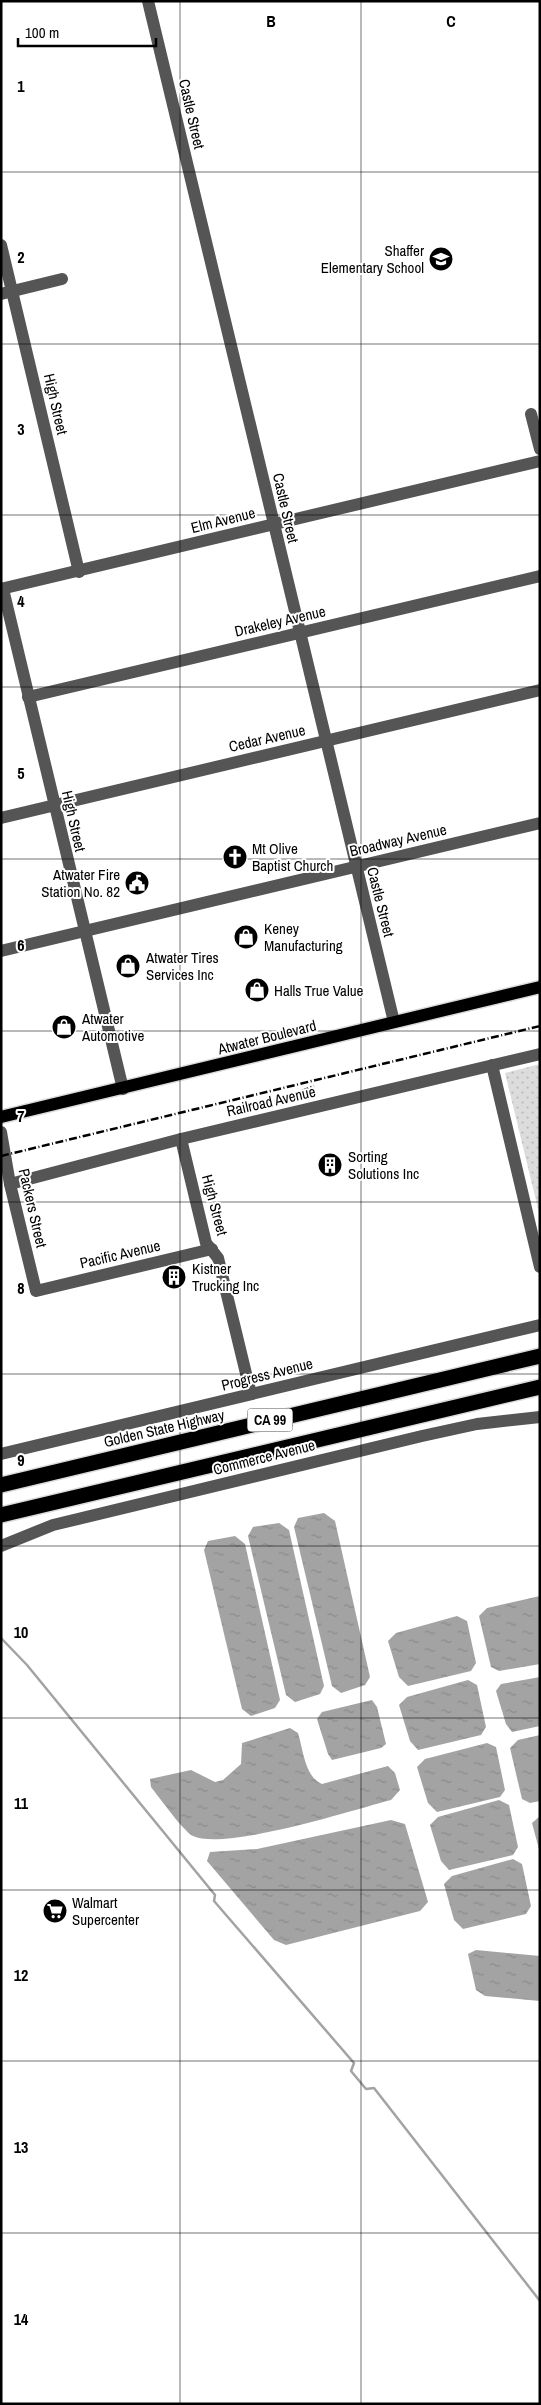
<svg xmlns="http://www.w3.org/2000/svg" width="541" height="2405" viewBox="0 0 541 2405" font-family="'Archivo Narrow',sans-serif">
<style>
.grass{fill:url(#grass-dots)}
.water{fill:url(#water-ripples)}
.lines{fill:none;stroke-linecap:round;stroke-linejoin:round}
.stream{stroke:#a3a3a3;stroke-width:2.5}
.major-casing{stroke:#dbdbdb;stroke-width:15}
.highway-casing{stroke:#dbdbdb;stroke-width:18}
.minor{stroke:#555;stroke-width:12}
.major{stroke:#000;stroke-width:12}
.highway{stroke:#000;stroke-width:15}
.rail{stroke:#000;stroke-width:2.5;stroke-dasharray:8 2.5 1 2.5;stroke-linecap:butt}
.grid{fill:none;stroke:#000;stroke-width:1;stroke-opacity:0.55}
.labels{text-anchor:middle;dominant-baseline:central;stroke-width:4;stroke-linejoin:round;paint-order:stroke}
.shield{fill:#fff;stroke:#4c4c4c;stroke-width:1}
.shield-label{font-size:14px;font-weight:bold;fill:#000}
.street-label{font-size:15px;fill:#000;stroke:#fff}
.poi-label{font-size:15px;fill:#000;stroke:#fff;text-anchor:start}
.grid-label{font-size:16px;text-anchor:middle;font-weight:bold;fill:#000;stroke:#fff;stroke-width:4;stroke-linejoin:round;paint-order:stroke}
</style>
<defs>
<pattern id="grass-dots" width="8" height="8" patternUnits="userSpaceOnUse" patternTransform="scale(1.25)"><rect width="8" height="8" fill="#dcdcdc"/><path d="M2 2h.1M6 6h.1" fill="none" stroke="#bbb" stroke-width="1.8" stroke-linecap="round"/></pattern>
<pattern id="water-ripples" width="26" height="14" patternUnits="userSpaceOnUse" patternTransform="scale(1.25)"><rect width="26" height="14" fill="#a3a3a3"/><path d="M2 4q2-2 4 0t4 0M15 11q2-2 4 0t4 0" fill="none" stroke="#8b8b8b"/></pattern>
</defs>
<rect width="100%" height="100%" fill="#fff"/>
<polygon class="grass" points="540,1064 540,1217 505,1073"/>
<g class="water">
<polygon points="324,1513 335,1521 370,1677 365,1685 341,1693 332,1686 294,1527 298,1518"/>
<polygon points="279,1523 289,1530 324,1686 320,1694 295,1702 286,1695 248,1536 253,1527"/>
<polygon points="235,1536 245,1544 280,1700 275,1708 251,1716 242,1709 204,1550 208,1541"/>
<polygon points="540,1596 540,1664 499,1671 491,1667 479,1616 487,1608"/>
<polygon points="457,1616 467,1621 476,1663 471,1671 408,1686 399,1677 388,1641 396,1633"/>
<polygon points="540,1677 540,1726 512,1732 506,1724 496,1691 501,1684"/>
<polygon points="468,1680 477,1685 486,1727 481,1735 418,1750 410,1741 399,1705 407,1697"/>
<polygon points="372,1700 377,1707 386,1744 381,1748 332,1760 328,1754 317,1719 322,1712"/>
<path d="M290 1728 298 1733C303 1749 305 1777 322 1784L388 1766 395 1773 400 1790 391 1800C353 1810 225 1851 193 1836 184 1832 159 1797 151 1787L150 1779 191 1770 215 1782 223 1780 241 1764 242 1743Z"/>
<polygon points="540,1735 540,1801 530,1803 522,1799 510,1748 518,1740"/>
<polygon points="487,1743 496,1747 505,1790 500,1797 437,1812 428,1803 417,1767 425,1759"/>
<polygon points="499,1800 509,1805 518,1847 513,1855 449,1870 441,1861 430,1825 438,1817"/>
<polygon points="540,1816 540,1853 532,1823"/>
<polygon points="391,1820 405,1824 428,1902 420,1911 286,1945 274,1940 207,1861 210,1852 257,1849"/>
<polygon points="513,1859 522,1864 531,1906 526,1914 463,1929 454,1920 444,1884 452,1876"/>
<polygon points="476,1950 540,1956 540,2001 485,1996 476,1990 468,1954"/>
</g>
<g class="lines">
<polyline class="stream" points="1,1638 27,1665 215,1895 214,1901 354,2063 351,2071 366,2089 374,2088 540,2301"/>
<defs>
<polyline id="major" points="1,1117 540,987"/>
<g id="highway">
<polyline points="1,1485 540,1356"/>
<polyline points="1,1515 540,1387"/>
</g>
</defs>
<use href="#major" class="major-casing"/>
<use href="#highway" class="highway-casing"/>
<g class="minor">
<polyline points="148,1 394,1022"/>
<polyline points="1,245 79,572"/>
<polyline points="1,294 62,279"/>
<polyline points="531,414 540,449"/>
<polyline points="1,589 540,461"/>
<polyline points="3,589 123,1089"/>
<polyline points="28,697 540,576"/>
<polyline points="1,818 540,690"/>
<polyline points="1,951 540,823"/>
<polyline points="492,1065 540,1267"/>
<polyline points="1,1132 10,1184 36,1291 212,1249"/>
<polyline points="181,1139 206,1243 218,1258 251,1394"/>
<polyline points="10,1184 181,1139 540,1054"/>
<polyline points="1,1454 540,1325"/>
<polyline points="1,1546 53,1525 422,1436 477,1424 540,1417"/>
</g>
<use href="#major" class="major"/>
<use href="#highway" class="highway"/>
<g class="rail">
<polyline points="275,1102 314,1086"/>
<polyline points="1,1156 540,1026"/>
</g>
</g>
<path class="grid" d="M180 1V2404M361 1V2404M1 172H540M1 344H540M1 515H540M1 687H540M1 859H540M1 1031H540M1 1202H540M1 1374H540M1 1546H540M1 1718H540M1 1890H540M1 2061H540M1 2233H540"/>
<defs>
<symbol id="school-disc" viewBox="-11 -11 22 22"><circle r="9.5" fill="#000" stroke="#fff"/><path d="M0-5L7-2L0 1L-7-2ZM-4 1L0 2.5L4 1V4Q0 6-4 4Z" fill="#fff"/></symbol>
<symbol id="church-disc" viewBox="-11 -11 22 22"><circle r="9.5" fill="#000" stroke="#fff"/><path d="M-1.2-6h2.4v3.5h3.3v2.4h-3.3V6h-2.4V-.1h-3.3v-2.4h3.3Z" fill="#fff"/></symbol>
<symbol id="civic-disc" viewBox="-11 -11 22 22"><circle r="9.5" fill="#000" stroke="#fff"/><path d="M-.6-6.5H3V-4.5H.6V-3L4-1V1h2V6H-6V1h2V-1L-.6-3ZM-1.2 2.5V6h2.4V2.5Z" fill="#fff"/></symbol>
<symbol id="shop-disc" viewBox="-11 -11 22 22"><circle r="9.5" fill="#000" stroke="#fff"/><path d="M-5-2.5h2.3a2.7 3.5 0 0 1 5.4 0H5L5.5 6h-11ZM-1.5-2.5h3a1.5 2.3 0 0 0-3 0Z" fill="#fff"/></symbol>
<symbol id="building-disc" viewBox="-11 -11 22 22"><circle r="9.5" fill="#000" stroke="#fff"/><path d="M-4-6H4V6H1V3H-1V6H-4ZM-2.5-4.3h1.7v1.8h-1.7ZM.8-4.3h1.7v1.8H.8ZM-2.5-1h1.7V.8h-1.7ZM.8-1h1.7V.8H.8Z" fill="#fff"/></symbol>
<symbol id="supermarket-disc" viewBox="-11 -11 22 22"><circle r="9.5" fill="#000" stroke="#fff"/><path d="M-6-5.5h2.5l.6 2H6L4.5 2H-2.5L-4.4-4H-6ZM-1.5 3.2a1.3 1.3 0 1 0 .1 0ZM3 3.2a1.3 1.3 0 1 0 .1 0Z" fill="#fff"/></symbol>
</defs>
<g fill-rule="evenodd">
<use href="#school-disc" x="427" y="245" width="28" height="28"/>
<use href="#church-disc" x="221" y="843" width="28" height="28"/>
<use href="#civic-disc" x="123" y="869" width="28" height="28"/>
<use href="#shop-disc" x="232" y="923" width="28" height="28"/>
<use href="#shop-disc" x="114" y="952" width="28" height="28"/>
<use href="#shop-disc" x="243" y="976" width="28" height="28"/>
<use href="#shop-disc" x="50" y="1013" width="28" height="28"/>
<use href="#building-disc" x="316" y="1151" width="28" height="28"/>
<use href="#building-disc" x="160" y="1263" width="28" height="28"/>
<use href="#supermarket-disc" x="41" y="1897" width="28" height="28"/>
</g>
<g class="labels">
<rect class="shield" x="247.5" y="1408.5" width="45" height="23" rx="4"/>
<g class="shield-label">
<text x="270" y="1420">CA 99</text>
</g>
<g class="street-label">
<text transform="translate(192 114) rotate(77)">Castle Street</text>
<text transform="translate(56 404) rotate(77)">High Street</text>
<text transform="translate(286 508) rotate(77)">Castle Street</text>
<text transform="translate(223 520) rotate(-14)">Elm Avenue</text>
<text transform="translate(280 621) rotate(-13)">Drakeley Avenue</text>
<text transform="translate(267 738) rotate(-13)">Cedar Avenue</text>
<text transform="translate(74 821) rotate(77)">High Street</text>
<text transform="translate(398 840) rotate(-13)">Broadway Avenue</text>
<text transform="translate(381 902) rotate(76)">Castle Street</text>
<text transform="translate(267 1037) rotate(-14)">Atwater Boulevard</text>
<text transform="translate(271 1101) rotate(-13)">Railroad Avenue</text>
<text transform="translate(215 1205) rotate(75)">High Street</text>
<text transform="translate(33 1208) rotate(77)">Packers Street</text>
<text transform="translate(120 1254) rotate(-13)">Pacific Avenue</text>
<text transform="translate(267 1374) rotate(-14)">Progress Avenue</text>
<text transform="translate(164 1428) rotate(-13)">Golden State Highway</text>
<text transform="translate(264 1457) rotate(-14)">Commerce Avenue</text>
</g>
<g class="poi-label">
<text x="424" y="250" text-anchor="end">Shaffer<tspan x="424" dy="17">Elementary School</tspan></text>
<text x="252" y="848">Mt Olive<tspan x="252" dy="17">Baptist Church</tspan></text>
<text x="120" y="874" text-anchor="end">Atwater Fire<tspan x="120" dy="17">Station No. 82</tspan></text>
<text x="264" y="928">Keney<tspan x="264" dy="17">Manufacturing</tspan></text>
<text x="146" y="957">Atwater Tires<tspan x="146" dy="17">Services Inc</tspan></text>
<text x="274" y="990">Halls True Value</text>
<text x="82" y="1018">Atwater<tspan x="82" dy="17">Automotive</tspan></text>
<text x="348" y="1156">Sorting<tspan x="348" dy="17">Solutions Inc</tspan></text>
<text x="192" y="1268">Kistner<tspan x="192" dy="17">Trucking Inc</tspan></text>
<text x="72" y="1902">Walmart<tspan x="72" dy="17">Supercenter</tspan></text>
</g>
</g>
<g class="grid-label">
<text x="271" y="27">B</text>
<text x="451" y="27">C</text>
<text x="21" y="92">1</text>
<text x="21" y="263">2</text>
<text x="21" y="435">3</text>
<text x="21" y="607">4</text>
<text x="21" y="779">5</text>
<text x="21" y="951">6</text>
<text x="21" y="1122">7</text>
<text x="21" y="1294">8</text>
<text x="21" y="1466">9</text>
<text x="21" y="1638">10</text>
<text x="21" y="1809">11</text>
<text x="21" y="1981">12</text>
<text x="21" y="2153">13</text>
<text x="21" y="2325">14</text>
</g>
<rect width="541" height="2405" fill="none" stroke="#000000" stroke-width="5"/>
<path d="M18 38v8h138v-8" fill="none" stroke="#000000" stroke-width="2.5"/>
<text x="25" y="38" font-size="15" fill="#000000" stroke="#ffffff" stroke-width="4" paint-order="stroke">100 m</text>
</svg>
